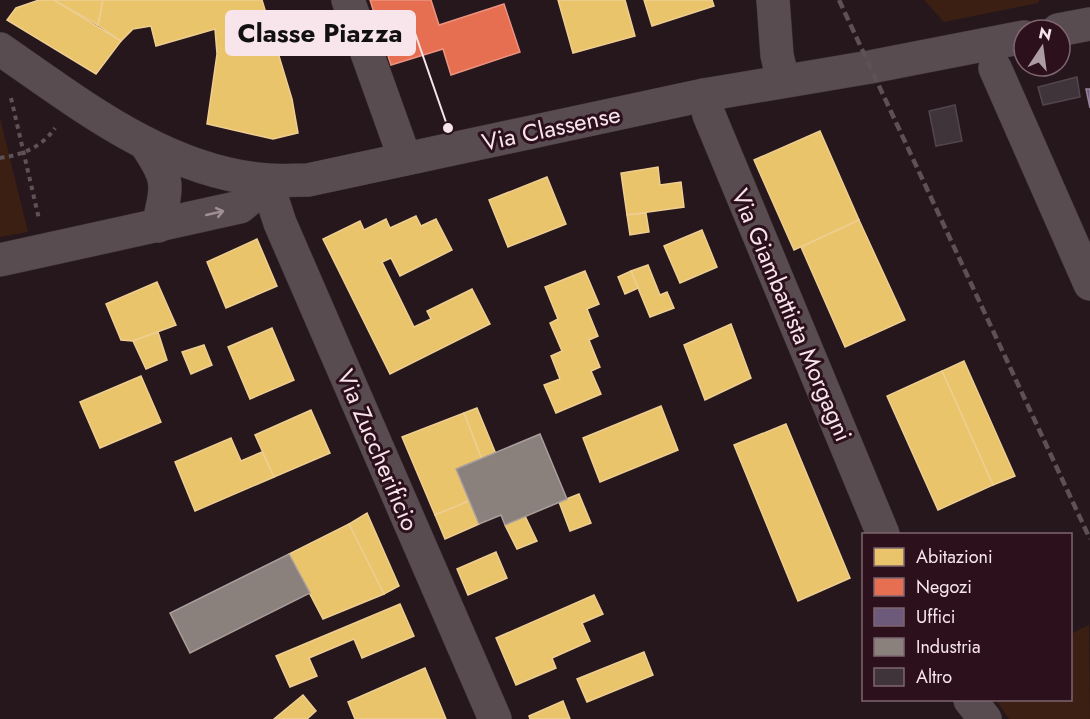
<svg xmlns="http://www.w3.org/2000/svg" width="1090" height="719" viewBox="0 0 1090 719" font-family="Jost,sans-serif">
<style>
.green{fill:#3b1f13}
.homes{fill:#e9c46a;stroke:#eece91;stroke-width:1.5}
.shops{fill:#e76f51;stroke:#ec927f;stroke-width:1.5}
.offices{fill:#6d597a;stroke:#97839c;stroke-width:1.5}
.industry{fill:#8a817c;stroke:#ab9f9d;stroke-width:1.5}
.building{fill:#40343b;stroke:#52464c;stroke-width:1.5}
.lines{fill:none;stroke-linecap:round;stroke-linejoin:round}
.minor-casing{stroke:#403539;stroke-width:34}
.path{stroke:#5d5257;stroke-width:4;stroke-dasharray:4.5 4.5;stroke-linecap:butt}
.minor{stroke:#584c51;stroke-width:33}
.rail{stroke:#5d5155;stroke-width:4.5;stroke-dasharray:9 4.5;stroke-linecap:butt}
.oneway{stroke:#a09096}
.labels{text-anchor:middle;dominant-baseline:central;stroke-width:6;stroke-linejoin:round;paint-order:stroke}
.street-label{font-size:24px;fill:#f8e4eb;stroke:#2c111c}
.leader{fill:none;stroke:#f8e4eb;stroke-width:2}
.callout-dot{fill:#f8e4eb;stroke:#2c111c;stroke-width:2}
.callout{fill:#f8e4eb;stroke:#f8e4eb;stroke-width:2}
.callout-label{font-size:26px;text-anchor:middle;font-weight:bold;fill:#111}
</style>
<rect width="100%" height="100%" fill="#26171d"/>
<g class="green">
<polygon points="924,0 1039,0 1038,3 944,22"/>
<polygon points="0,118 28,232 0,237"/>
<polygon points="1089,625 1090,719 1009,719 996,700 1070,700 1071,634"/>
</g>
<g class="homes">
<polygon points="39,0 54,0 121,41 96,74 7,20 16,8"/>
<polygon points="54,0 103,0 98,25"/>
<polygon points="103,0 262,0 292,99 298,133 273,139 207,124 217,54 215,29 156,46 151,26 133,29 121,41 98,25"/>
<polygon points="558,0 625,0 635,36 573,53"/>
<polygon points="644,0 712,0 714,6 652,26"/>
<polygon points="820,131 859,220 794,250 754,160"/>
<polygon points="658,167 660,185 681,182 684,207 627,215 621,173"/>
<polygon points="547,177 566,224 508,247 489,200"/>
<polygon points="646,213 649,232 630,235 627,215"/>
<polygon points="416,216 421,226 436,219 452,250 400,276 391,258 382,262 414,327 431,319 427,311 472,289 490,324 390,374 323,239 360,221 364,230 386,219 390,228"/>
<polygon points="859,220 905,320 845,347 801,247"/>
<polygon points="702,230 717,267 680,283 664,246"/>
<polygon points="257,239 277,286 226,308 207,262"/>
<polygon points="648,265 660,295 667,292 674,308 650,317 631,271"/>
<polygon points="585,271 599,304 587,309 598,336 589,340 600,367 591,371 601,394 556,413 544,385 560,379 551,356 562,351 550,323 558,319 545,287"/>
<polygon points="631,271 638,288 625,294 618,277"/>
<polygon points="157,282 176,325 133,341 121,340 106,304"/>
<polygon points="731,324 751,378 705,400 684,345"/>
<polygon points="272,328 294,380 250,399 228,347"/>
<polygon points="158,332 167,360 146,369 133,341"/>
<polygon points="204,345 212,365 191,374 182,352"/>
<polygon points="964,361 1015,476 993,485 942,371"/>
<polygon points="942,371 993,485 938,510 887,396"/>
<polygon points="141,376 161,422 100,448 80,402"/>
<polygon points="661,406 678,450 600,482 583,438"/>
<polygon points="477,408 496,454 482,460 464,413"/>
<polygon points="311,410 330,453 274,477 255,435"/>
<polygon points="464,413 482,460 456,469 469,501 435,515 402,437"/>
<polygon points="786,424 850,578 798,601 734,445"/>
<polygon points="231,438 241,461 262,452 274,477 195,511 175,462"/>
<polygon points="579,494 591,523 570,531 559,502"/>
<polygon points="469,501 479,524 445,539 435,515"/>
<polygon points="367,513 399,586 384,594 349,524"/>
<polygon points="525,516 537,541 517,549 505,525"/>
<polygon points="349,524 384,594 323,619 289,554"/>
<polygon points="496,552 507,578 468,595 457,569"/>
<polygon points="594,595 603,614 582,623 590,641 552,658 556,668 516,685 496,638"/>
<polygon points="400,604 414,636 362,658 354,639 309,658 317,676 290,687 276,656"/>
<polygon points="644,652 653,675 587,702 577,679"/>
<polygon points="425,668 446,719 355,719 348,702"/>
<polygon points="303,695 316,711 307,719 274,719"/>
<polygon points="563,701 570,719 530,719 529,716"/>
</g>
<polygon class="shops" points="370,0 431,0 439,25 504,4 520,52 451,75 443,49 391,65"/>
<polygon class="offices" points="1086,89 1090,89 1090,108"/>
<g class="industry">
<polygon points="540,434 567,499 505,525 501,515 479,524 456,469"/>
<polygon points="289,554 310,593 190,653 170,613"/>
</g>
<g class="building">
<polygon points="1077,77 1080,97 1043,105 1038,87"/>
<polygon points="955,105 962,141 936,146 929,111"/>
</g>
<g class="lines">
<defs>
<g id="minor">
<polyline points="348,0 405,159"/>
<polyline points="773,0 777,55 783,81"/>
<polyline points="1058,30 1090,24"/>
<path d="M0 49C80 104 165 172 266 180 280 181 294 180 308 180L704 95 870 67 1024 37"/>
<polyline points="995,68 1090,284"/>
<polyline points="704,95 709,115 883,534"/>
<path d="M145 143C170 180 168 183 158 226"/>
<polyline points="266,180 280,223 495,719"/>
<polyline points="0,260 240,207 253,196 266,180"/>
<polyline points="970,700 985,719"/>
</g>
</defs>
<use href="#minor" class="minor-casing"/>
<g class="path">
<polyline points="11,98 39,219"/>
<path d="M0 158C22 155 42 147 55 128"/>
</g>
<use href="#minor" class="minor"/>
<polyline class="rail" points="839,0 1090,539"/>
</g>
<defs><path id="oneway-shaft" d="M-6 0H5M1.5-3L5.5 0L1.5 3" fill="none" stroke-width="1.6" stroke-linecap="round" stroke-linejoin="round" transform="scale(1.5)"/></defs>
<use class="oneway" href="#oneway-shaft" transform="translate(215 213) rotate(-13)"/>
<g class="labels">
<g class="street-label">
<text transform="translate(551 128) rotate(-12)">Via Classense</text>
<text transform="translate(792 315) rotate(67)">Via Giambattista Morgagni</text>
<text transform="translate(378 450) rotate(67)">Via Zuccherificio</text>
</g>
</g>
<path class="leader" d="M448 128L415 33"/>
<circle class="callout-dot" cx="448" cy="128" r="6"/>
<rect class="callout" x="226" y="11" width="189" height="44" rx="6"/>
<g class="callout-label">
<text x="320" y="42">Classe Piazza</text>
</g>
<rect x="862" y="533" width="210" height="168" fill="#2c111c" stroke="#7e656f" stroke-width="1.5"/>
<rect x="874" y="548" width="30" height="18" fill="#e9c46a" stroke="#7e656f" stroke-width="1.5"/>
<text x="916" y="563" font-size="18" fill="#f8e4eb">Abitazioni</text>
<rect x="874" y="578" width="30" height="18" fill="#e76f51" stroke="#7e656f" stroke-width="1.5"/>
<text x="916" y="593" font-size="18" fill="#f8e4eb">Negozi</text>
<rect x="874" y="608" width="30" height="18" fill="#6d597a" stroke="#7e656f" stroke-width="1.5"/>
<text x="916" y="623" font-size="18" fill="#f8e4eb">Uffici</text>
<rect x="874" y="638" width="30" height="18" fill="#8a817c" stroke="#7e656f" stroke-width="1.5"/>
<text x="916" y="653" font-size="18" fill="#f8e4eb">Industria</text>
<rect x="874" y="668" width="30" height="18" fill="#40343b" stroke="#7e656f" stroke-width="1.5"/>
<text x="916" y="683" font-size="18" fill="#f8e4eb">Altro</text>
<g transform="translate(1042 48) rotate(13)"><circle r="28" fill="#2c111c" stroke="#7e656f" stroke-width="1.5"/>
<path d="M0-4.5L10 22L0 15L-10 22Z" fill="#ae9ca3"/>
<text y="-9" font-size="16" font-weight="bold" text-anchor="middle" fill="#f8e4eb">N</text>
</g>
</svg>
